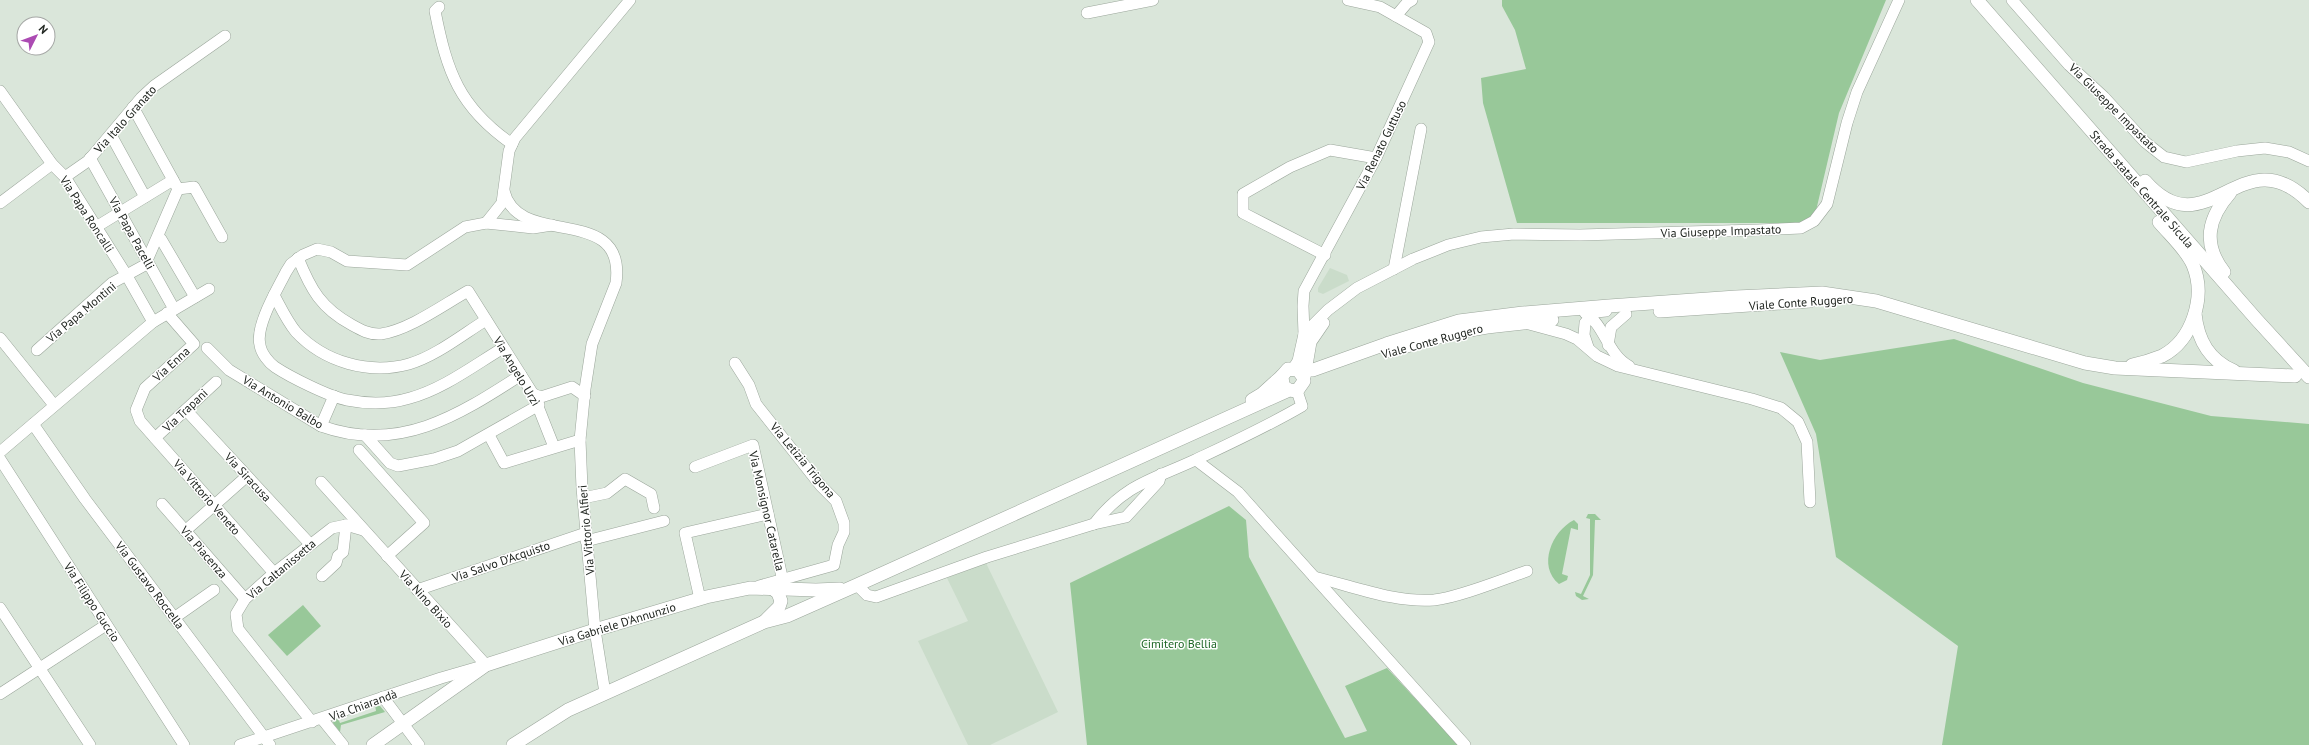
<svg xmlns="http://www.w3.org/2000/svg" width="2309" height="745" viewBox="0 0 2309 745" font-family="'PT Sans',sans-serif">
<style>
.built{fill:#cadcca}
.green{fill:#98c899}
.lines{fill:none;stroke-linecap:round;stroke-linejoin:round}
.minor-casing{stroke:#9ba69b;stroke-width:12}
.major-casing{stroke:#9ba69b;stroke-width:14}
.minor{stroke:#fff;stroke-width:11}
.major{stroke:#fff;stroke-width:13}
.labels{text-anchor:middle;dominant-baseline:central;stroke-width:3;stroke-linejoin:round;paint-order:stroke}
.street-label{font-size:12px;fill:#212621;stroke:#fff}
.park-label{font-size:12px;fill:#1d6626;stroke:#fff}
</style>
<rect width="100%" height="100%" fill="#dae6da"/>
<g class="built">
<polygon points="1330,268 1347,275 1349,281 1323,294 1318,292 1318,288"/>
<polygon points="986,563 1058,712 990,745 968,745 918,641 968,621 947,578"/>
</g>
<g class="green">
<polygon points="1502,0 1886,0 1839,113 1815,215 1801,223 1517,223 1483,103 1481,78 1526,69 1515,30 1502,6"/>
<polygon points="1954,339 2083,383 2211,416 2309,424 2309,745 1942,745 1958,646 1836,557 1816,434 1780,352 1820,360"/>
<polygon points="1229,506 1246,520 1249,557 1345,738 1367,731 1345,686 1387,668 1458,745 1087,745 1070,583"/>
<polygon points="1588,514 1595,514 1601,520 1595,520 1593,575 1583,596 1589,599 1582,600 1576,596 1575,592 1581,594 1590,575 1590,519 1586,518"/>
<path d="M1574 520 1578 524V530L1571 528 1562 574 1568 576 1567 580 1559 584C1537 566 1552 531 1574 520Z"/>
<polygon points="303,605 321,626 287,656 268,635"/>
<polygon points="375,705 380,706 385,712 341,725 340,732 333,723 334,719 338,718 340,723 376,711"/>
</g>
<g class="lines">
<defs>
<g id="minor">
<polyline points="2012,0 2069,65 2104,97 2145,142 2164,157 2186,162 2237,151 2265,148 2289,152 2309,161"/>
<path d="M439 7 435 11C447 72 459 107 512 144"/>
<polyline points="1087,13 1153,0"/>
<polyline points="1396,16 1407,3 1412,0"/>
<polyline points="0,91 52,164 65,177 127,276 153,322"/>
<polyline points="133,107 178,189"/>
<polyline points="111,135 145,197"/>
<polyline points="90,158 174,309"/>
<polyline points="65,177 88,161 141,98 154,86 225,36"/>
<polyline points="178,189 194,187 222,237"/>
<path d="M504 191C518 250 627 202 616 283L592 344 585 389 580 440 582 488 595 630 605 693"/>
<polyline points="0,203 52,164"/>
<polyline points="486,223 502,203 509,151 515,138 630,0"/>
<polyline points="96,227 173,180"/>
<polyline points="161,239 195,297"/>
<polyline points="1325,255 1243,213 1243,194 1290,167 1330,150 1376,158"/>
<path d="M298 258C311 290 321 308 352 325 361 330 370 335 381 334 409 330 443 305 468 291L533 394 554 447"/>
<polyline points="1394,269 1421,129"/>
<path d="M274 295C281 308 287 321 296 332 324 362 369 375 409 364 436 356 462 335 486 320"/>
<polyline points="167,313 194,344 145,388 136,410 140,421 274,573"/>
<path d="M1585 313C1605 325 1607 354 1629 366"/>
<polyline points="1529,324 1566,334 1577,339 1597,356 1618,366 1752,399 1781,408 1798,422 1807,442 1810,502"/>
<polyline points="1304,334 1303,306 1304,291 1376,158 1429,42 1426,33 1380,7 1348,0"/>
<polyline points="0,338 54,405"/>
<polyline points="1608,345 1611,327 1626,314"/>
<polyline points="1588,347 1584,335 1585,323 1596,312 1606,311"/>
<path d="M207 348 229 370 321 426C399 454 459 415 521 375"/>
<path d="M503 348C473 366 443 389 410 398 390 404 367 404 347 400 330 397 290 377 275 367 269 363 261 353 260 345 255 326 277 290 286 272L291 264 303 255 317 249 331 252 347 261 407 265 465 227 486 223 533 228 552 225"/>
<polyline points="37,350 112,283 145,265 178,189"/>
<polyline points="735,363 749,385 756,404 821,486 836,501 844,523 844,532 838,545 834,565 759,586"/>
<polyline points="1293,369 1298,361 1304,334 1328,310 1357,288 1413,259 1448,245 1481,237 1514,234 1580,235 1758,230 1801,228 1814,221 1827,204 1847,123 1857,92 1899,0"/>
<polyline points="1305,377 1311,342 1324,323"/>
<polyline points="533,394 541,397 572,387 585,396"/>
<polyline points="186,410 310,544"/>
<polyline points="33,424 85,499 270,745"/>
<polyline points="321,426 334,396"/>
<polyline points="365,435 390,463 398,466 434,459 458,451 539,405"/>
<polyline points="489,435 504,463 580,440"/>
<polyline points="155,438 216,382"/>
<polyline points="359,450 424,523 387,556"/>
<polyline points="0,452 153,322 209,289"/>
<polyline points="0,459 184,745"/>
<polyline points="1196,460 1238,492 1465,745"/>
<polyline points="695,467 753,445 784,586"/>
<polyline points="583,498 607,493 625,479 651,494 654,508"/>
<polyline points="162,504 245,599"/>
<path d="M1094 524C1125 484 1152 480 1195 460 1231 443 1268 426 1302 406L1297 391"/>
<polyline points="185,531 246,477"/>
<polyline points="586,541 664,521"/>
<polyline points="322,576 336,563 338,556 343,552 346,525"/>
<path d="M1314 577C1353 586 1394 603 1434 600 1460 597 1501 580 1527 571"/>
<polyline points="857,585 867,595 876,597 987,557 1094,524 1126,517 1159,481 1161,474"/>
<polyline points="417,590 586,533"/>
<polyline points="700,599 685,533 768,514"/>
<polyline points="0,608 90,745"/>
<polyline points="174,618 214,590"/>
<polyline points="0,694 106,625"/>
<polyline points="383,697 419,745"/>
<polyline points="322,719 343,745"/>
<polyline points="312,722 238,629 236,614 245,599 274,573 332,528 346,525 363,530"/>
<polyline points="240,745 441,678 486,665 321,482"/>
</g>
<g id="major">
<polyline points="1977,0 2257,320 2309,377"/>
<path d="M2145 181C2207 252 2242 134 2309 202"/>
<path d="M2224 272C2202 244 2208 218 2230 193"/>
<polyline points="1660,311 1810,301"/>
<path d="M2195 314C2198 341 2209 360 2234 371"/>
<polyline points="1389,351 1453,333 1487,327 1552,320"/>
<path d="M2132 365C2142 363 2152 360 2162 356 2193 340 2206 296 2193 265 2186 249 2170 235 2159 222"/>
<polyline points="1298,370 1313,370 1386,344 1459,321 1523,313 1609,306 1736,297 1822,293 1876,301 2085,363 2115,368 2295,376"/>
<polyline points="1252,400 1262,394 1282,376"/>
<polyline points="765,621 779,607 781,601 778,593 773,589"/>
<polyline points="373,745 486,665 595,630 706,597 750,588 816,590 840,589"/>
<polyline points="513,745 568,710 764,622 787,616 857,585 1289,390 1297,391 1304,381 1303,377 1298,370 1288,369 1282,376 1283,386 1289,390"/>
</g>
</defs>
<use href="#minor" class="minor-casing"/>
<use href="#major" class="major-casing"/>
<use href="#minor" class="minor"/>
<use href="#major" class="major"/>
</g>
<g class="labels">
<g class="street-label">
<text transform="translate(2114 108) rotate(45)">Via Giuseppe Impastato</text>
<text transform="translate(125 119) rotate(-48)">Via Italo Granato</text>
<text transform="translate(1381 145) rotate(-64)">Via Renato Guttuso</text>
<text transform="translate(2142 189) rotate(49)">Strada statale Centrale Sicula</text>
<text transform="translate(87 214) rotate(57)">Via Papa Roncalli</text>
<text transform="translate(1721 231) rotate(-2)">Via Giuseppe Impastato</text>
<text transform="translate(132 233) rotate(61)">Via Papa Pacelli</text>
<text transform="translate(1801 302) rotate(-4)">Viale Conte Ruggero</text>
<text transform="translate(81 312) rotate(-40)">Via Papa Montini</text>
<text transform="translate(1432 341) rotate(-15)">Viale Conte Ruggero</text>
<text transform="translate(171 364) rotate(-42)">Via Enna</text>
<text transform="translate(517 371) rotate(59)">Via Angelo Urzì</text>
<text transform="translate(283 402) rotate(31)">Via Antonio Balbo</text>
<text transform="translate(185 410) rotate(-43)">Via Trapani</text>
<text transform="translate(803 460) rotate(50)">Via Letizia Trigona</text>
<text transform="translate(248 477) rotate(47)">Via Siracusa</text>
<text transform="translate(207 497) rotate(49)">Via Vittorio Veneto</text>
<text transform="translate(767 511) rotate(77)">Via Monsignor Catarella</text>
<text transform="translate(586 530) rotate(-95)">Via Vittorio Alfieri</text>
<text transform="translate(204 552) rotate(49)">Via Piacenza</text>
<text transform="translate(501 561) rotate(-19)">Via Salvo D'Acquisto</text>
<text transform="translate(281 569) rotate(-40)">Via Caltanissetta</text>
<text transform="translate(150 585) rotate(53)">Via Gustavo Roccella</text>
<text transform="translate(426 599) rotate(48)">Via Nino Bixio</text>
<text transform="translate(92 602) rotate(57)">Via Filippo Guccio</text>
<text transform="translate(617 624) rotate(-17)">Via Gabriele D'Annunzio</text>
<text transform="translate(363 705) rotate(-20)">Via Chiarandà</text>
</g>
<g class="park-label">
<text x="1179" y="643">Cimitero Bellia</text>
</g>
</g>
<g transform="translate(36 36) rotate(48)"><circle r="19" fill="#ffffff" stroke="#a6a8a6"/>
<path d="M0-3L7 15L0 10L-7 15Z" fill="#ac4bb3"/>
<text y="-6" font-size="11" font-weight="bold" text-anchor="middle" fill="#212621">N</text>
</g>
</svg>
